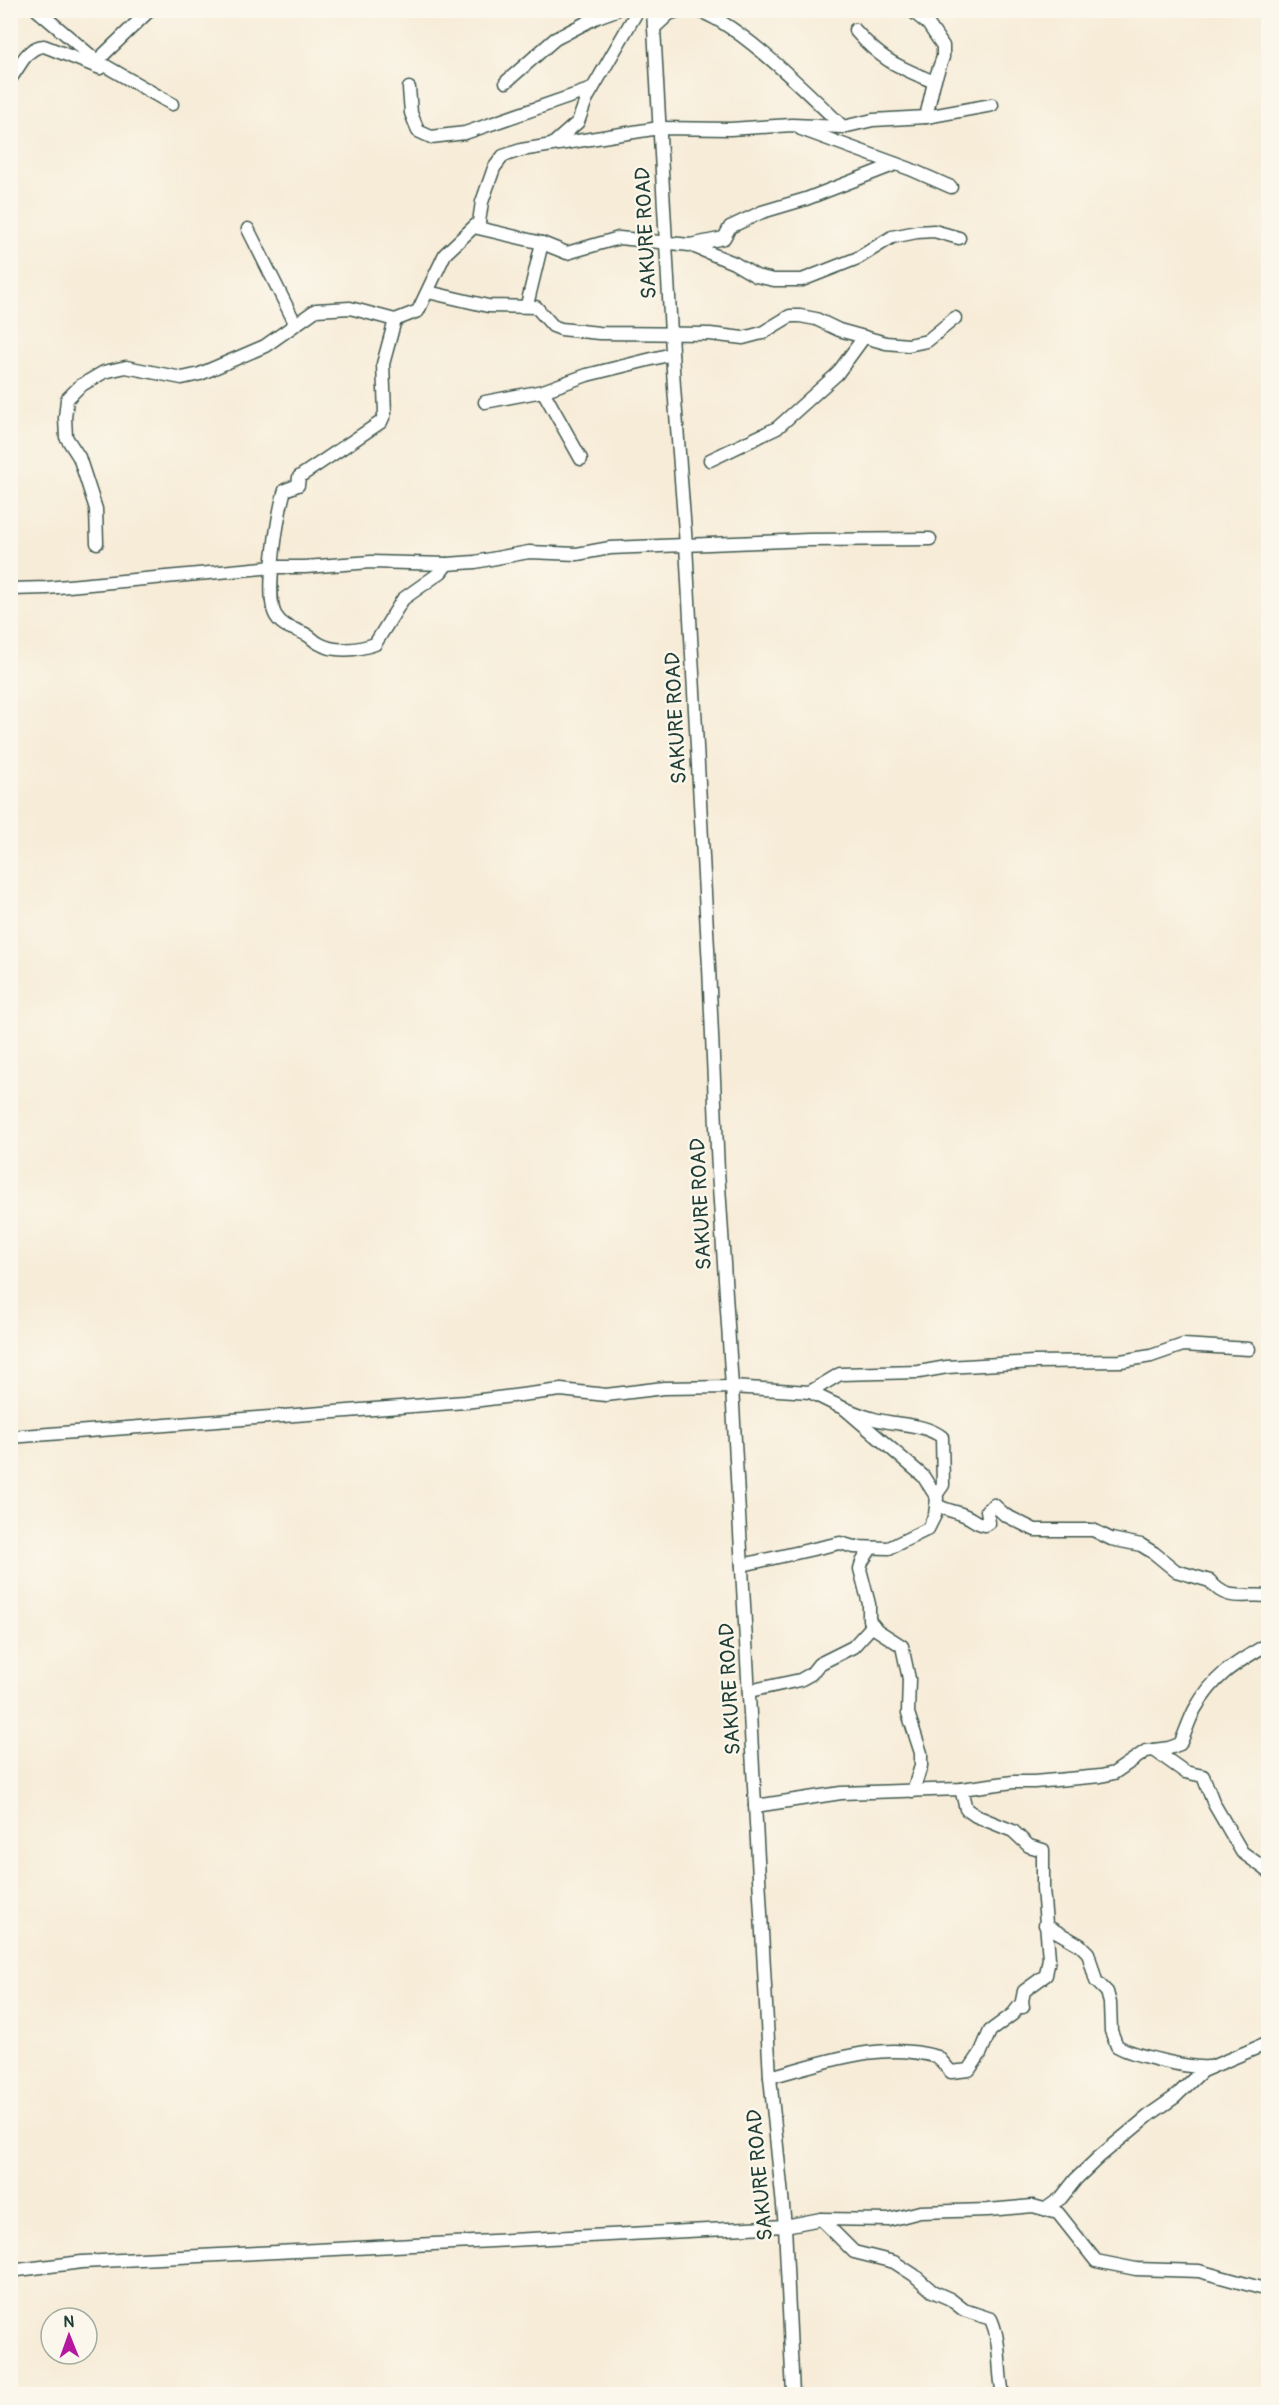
<svg xmlns="http://www.w3.org/2000/svg" width="1279" height="2405" viewBox="0 0 1279 2405" font-family="Pangolin,sans-serif">
<style>
.lines{fill:none;stroke-linecap:round;stroke-linejoin:round}
.minor-casing{stroke:#3f574d;stroke-width:15}
.minor{stroke:#fff;stroke-width:12}
.labels{text-anchor:middle;dominant-baseline:central;stroke-width:4.5;stroke-linejoin:round;paint-order:stroke}
.street-label{font-size:21px;fill:#1f3d34;stroke:#fbf7ec}
</style>
<rect width="100%" height="100%" fill="#fbf7ec"/>
<filter id="ink" filterUnits="userSpaceOnUse"><feTurbulence type="fractalNoise" baseFrequency=".0167" numOctaves="2"/><feDisplacementMap in="SourceGraphic" scale="12" xChannelSelector="R" yChannelSelector="G"/><feConvolveMatrix kernelMatrix="1 2 1 2 8 2 1 2 1" color-interpolation-filters="sRGB"/></filter>
<filter id="wash" filterUnits="userSpaceOnUse"><feTurbulence type="fractalNoise" baseFrequency=".008" numOctaves="4" result="noise"/><feDisplacementMap in="SourceGraphic" scale="24" xChannelSelector="R" yChannelSelector="G"/><feGaussianBlur stdDeviation="1.35" result="paint"/><feColorMatrix in="noise" values="0 0 0 0 0 0 0 0 0 0 0 0 0 0 0 0 0 1.4 0 .05"/><feComposite in="paint" operator="in"/></filter>
<g filter="url(#wash)">
<rect width="100%" height="100%" fill="#f7ecd8"/>
</g>
<g filter="url(#ink)">
<g class="lines">
<defs>
<g id="minor">
<polyline points="37,10 97,61 172,104"/>
<polyline points="653,10 674,387 686,545 709,967 718,1171 732,1387 770,2077 785,2226 793,2394"/>
<path d="M693 10C731 15 813 98 843 127"/>
<polyline points="911,10 928,24 943,46 943,57 934,82 926,117"/>
<polyline points="654,28 669,14 681,10"/>
<path d="M855 30C882 61 897 66 934 82"/>
<polyline points="97,61 150,10"/>
<path d="M10 79C20 67 26 47 44 46L100 68"/>
<polyline points="506,82 555,39 597,17 616,10"/>
<polyline points="409,88 411,113 418,131 431,137 465,133 592,89"/>
<polyline points="801,129 910,169 951,187"/>
<polyline points="553,144 578,122 586,100 638,10"/>
<polyline points="474,227 542,243 567,253 619,238 690,245 734,263 756,276 774,280 802,280 858,258 892,237 917,232 934,231 959,238"/>
<polyline points="248,229 295,323"/>
<polyline points="690,245 724,238 730,227 762,212 806,199 896,164"/>
<polyline points="428,292 488,306 536,307 553,326 561,329 599,333 710,334 743,338 762,333 790,316 800,316 816,319 839,330 886,343 908,345 927,341 955,318"/>
<polyline points="527,305 542,243"/>
<path d="M395 320 383 364 385 413 381 422 299 477 298 485 285 490C278 511 264 599 276 616 284 629 295 628 307 635 311 637 314 641 318 643 334 653 358 650 375 644L403 599 441 572 447 564"/>
<polyline points="543,391 581,459"/>
<polyline points="485,402 543,391 587,375 672,354"/>
<polyline points="710,460 777,428 837,374 864,337"/>
<polyline points="97,543 96,509 79,457 66,437 65,418 67,399 80,386 104,372 126,367 182,378 200,374 265,346 316,310 350,308 395,320 418,311 445,254 479,222 482,202 494,168 503,156 521,150 659,128 730,129 792,125 843,127 873,120 926,117 992,105"/>
<polyline points="10,589 47,588 273,567 305,567 371,562 447,564 475,562 529,552 577,554 610,548 808,540 930,539"/>
<path d="M810 1392C830 1402 849 1412 871 1418 895 1426 922 1422 942 1437L943 1485 936 1495"/>
<polyline points="10,1437 465,1402 561,1390 606,1395 664,1388 732,1387 810,1392 840,1374 919,1372 947,1367 1033,1362 1121,1361 1151,1356 1183,1345 1249,1349"/>
<path d="M937 1505C946 1511 957 1511 966 1516 973 1519 977 1524 985 1525L989 1523 987 1510 994 1505 1005 1515 1035 1530H1093L1111 1539 1141 1545 1154 1553 1176 1571 1210 1581C1227 1603 1246 1593 1268 1596"/>
<polyline points="871,1548 862,1562 860,1569 869,1604 869,1620 877,1630 902,1646 909,1679 908,1713 921,1753 921,1766 913,1791"/>
<polyline points="742,1565 840,1543 854,1547 889,1548 928,1529 935,1515 937,1498 923,1476 845,1409"/>
<polyline points="749,1691 800,1680 811,1674 819,1664 853,1647 873,1625"/>
<polyline points="1154,1750 1185,1772 1203,1776 1214,1804 1242,1852 1268,1871"/>
<path d="M755 1806 841 1793 961 1789 1013 1782H1034L1101 1776 1114 1773 1146 1751 1169 1748 1180 1744C1186 1732 1189 1720 1195 1709 1215 1674 1236 1663 1268 1644"/>
<path d="M1045 1925 1080 1945 1088 1953 1096 1981 1107 1992 1110 2003 1111 2031 1117 2046C1132 2055 1192 2069 1208 2067"/>
<path d="M770 2077C827 2062 880 2040 938 2057L951 2072 969 2070 980 2054 990 2031 1013 2014 1020 2005 1023 2007 1022 2001 1024 1991 1046 1975 1049 1958 1043 1889V1850L1029 1846 1013 1831 976 1816 966 1809 961 1789"/>
<polyline points="1047,2208 1061,2198 1076,2179 1099,2157 1152,2113 1175,2097 1202,2071 1268,2043"/>
<path d="M821 2219 854 2252 894 2262 914 2275 932 2291 950 2299 964 2310 991 2319C1002 2344 997 2369 1003 2394"/>
<polyline points="10,2271 82,2262 785,2226 821,2219 889,2220 920,2212 988,2210 1033,2206 1058,2213 1096,2261 1136,2269 1199,2271 1268,2290"/>
</g>
</defs>
<use href="#minor" class="minor-casing"/>
<use href="#minor" class="minor"/>
</g>
</g>
<g class="labels">
<g class="street-label">
<text transform="translate(646 233) rotate(-93)">SAKURE ROAD</text>
<text transform="translate(676 718) rotate(-93)">SAKURE ROAD</text>
<text transform="translate(701 1204) rotate(-93)">SAKURE ROAD</text>
<text transform="translate(730 1689) rotate(-93)">SAKURE ROAD</text>
<text transform="translate(760 2175) rotate(-95)">SAKURE ROAD</text>
</g>
</g>
<rect width="1279" height="2405" fill="none" stroke="#fbf7ec" stroke-width="36"/>
<g transform="translate(69 2336) rotate(359)"><circle r="28" fill="#fbf7ec" stroke="#a3ada2" stroke-width="1.5"/>
<path d="M0-4.5L10 22L0 15L-10 22Z" fill="#b5179e"/>
<text y="-9" font-size="16" font-weight="bold" text-anchor="middle" fill="#1f3d34">N</text>
</g>
</svg>
